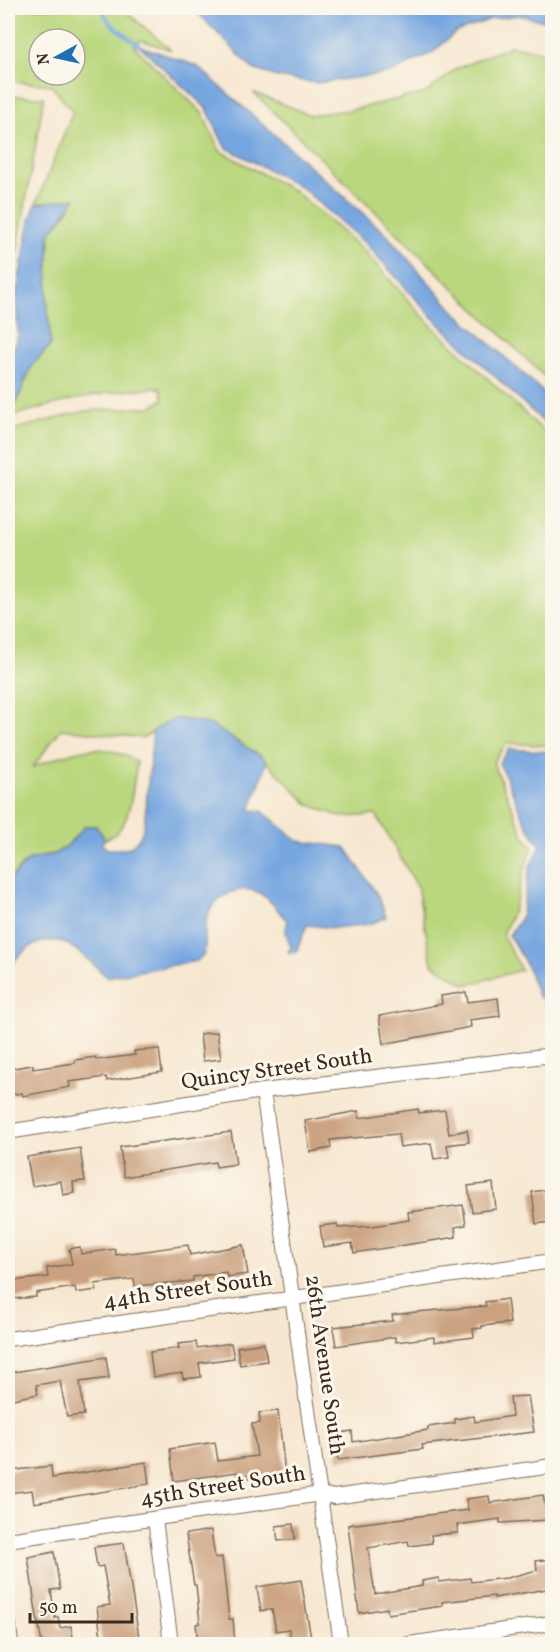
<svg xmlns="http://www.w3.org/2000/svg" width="560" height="1652" viewBox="0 0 560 1652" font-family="Vollkorn,serif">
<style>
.green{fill:#bad77d;stroke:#7a804e;stroke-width:1.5;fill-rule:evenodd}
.water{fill:#76a6e0;stroke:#58687f;stroke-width:1.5}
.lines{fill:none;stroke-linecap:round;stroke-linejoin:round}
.stream{stroke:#76a6e0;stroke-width:4}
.building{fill:#cba17f}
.minor-casing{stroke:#7d6c5c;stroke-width:16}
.minor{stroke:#fff;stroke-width:14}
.labels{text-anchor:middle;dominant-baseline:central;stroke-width:6;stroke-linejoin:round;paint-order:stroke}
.street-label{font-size:22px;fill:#3b2a1e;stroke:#fbf7ec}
</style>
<rect width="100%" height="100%" fill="#fbf7ec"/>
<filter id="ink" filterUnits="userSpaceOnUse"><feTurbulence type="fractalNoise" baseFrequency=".0167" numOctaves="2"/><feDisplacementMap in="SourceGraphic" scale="12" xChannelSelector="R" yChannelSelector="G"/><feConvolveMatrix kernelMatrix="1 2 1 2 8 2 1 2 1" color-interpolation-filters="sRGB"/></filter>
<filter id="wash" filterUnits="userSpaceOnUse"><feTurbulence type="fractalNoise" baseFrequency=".008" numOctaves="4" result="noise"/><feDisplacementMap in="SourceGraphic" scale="24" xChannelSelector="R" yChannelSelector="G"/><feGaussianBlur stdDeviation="1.35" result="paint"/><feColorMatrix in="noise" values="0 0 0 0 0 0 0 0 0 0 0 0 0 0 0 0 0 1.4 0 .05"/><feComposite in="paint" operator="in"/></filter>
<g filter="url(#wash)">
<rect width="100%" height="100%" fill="#f7e7d0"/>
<g class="green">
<path d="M8 8H122L171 50 141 40 134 46 202 113 220 151 296 192 363 250 429 323 552 439V746L507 743 493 762 524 836 533 847C517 877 521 905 502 934L521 970 466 985 432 964 417 886 376 815 341 817 308 804 261 756 209 724 175 718 143 738 61 729 33 767C73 752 96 738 137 762 132 787 133 831 105 839L96 826H85L66 847 54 854 46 855 23 864 8 881V431L85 411 151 407 163 400 161 388C109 389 58 403 8 417V405L16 404 32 365 51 345 47 299 50 233 64 217 75 198 36 204 73 112 51 85 8 81ZM39 39H75V75H39Z"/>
<polygon points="510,46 552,53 552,384 253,92 310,115 350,110 426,93 456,69"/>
<polygon points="8,96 44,97 8,305"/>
</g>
<g class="water">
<polygon points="193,8 552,8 552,23 519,15 491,19 456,32 433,52 391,73 316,83 277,77 253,69"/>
<polygon points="140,46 197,66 386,234 452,309 552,400 552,430 434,319 368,246 301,187 225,147 207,109"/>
<polygon points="76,198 50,233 47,299 51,345 32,365 16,404 8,405 8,360 10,359 18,336 16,296 30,220 36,204"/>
<path d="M175 718 209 724 261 756 267 762 250 810 262 811 298 841 345 847 379 897 386 917 370 924 334 928 307 925 296 952 290 953 288 952 291 947 286 934 287 921C270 900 255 879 226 895 218 900 211 905 208 915 202 929 208 942 203 956L196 961 107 977C99 969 74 946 63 942 40 935 16 953 8 973V881L29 860 54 854 66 847 85 826H96L105 839 101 844 108 849H124L132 846 140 837 144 827 153 731Z"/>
<path d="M509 749 552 752V1006L538 996 526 964 509 935 521 918 530 866 541 846C521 823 514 790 499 763Z"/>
</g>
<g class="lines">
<polyline class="stream" points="101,8 110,23 140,46"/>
</g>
<g id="blocks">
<g class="building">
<polygon points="466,992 468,1002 498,998 500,1016 470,1020 471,1027 383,1044 379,1016 442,1004 441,996"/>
<polygon points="217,1032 221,1059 203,1061 200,1034"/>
<polygon points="159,1049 162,1072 107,1081 106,1077 69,1082 70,1087 23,1096 22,1093 8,1095 8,1069 33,1065 33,1069 75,1063 75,1060 96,1057 96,1060 135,1055 134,1051"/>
<polygon points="418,1109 419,1113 445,1110 449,1134 467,1130 469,1142 447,1145 449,1157 434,1159 431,1143 400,1147 398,1134 330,1140 331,1148 310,1152 305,1121 358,1111 359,1118"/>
<polygon points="231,1132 236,1164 216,1167 215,1162 124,1177 120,1147"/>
<polygon points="80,1148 85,1181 73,1182 74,1193 63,1195 61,1181 32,1186 27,1157"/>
<polygon points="493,1183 496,1209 472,1212 468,1186"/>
<polygon points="552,1189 552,1222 536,1224 532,1192"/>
<polygon points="463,1205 466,1225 455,1227 456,1237 354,1253 352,1243 323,1247 320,1226 337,1224 338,1228 373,1226 409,1220 408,1212"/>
<polygon points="188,1245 190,1255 243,1245 248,1274 227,1277 226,1272 193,1277 193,1281 135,1286 134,1279 95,1284 96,1290 76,1293 75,1287 36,1293 36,1297 11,1299 9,1281 48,1277 47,1268 72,1264 69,1249 80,1247 81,1254 115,1249 116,1255"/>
<polygon points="507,1299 510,1323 482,1326 482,1328 473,1329 474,1337 434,1342 434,1337 396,1342 395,1337 336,1346 333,1327 393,1321 392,1315 416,1312 486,1306 485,1302"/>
<polygon points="196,1342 197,1348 231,1343 234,1358 199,1363 201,1377 183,1379 182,1373 153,1377 150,1352 179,1348 178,1344"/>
<polygon points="264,1343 267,1361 240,1365 237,1347"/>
<polygon points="106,1357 109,1378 80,1382 84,1415 67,1417 60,1381 36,1385 38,1394 8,1400 8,1373"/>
<polygon points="528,1396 534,1432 422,1445 423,1449 338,1460 335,1434 352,1431 353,1442 428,1430 428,1427 455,1423 455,1419 474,1416 475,1422 512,1416 510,1397"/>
<polygon points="278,1411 285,1473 248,1478 248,1475 238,1476 237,1472 174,1481 170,1449 215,1442 218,1461 257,1456 252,1424 260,1423 259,1413"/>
<polygon points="146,1462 149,1484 34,1503 32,1490 8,1493 8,1471 51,1466 52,1478"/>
<polygon points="543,1495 548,1520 500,1523 500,1519 457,1525 458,1533 431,1535 432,1543 409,1546 408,1541 368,1548 375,1594 422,1586 422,1581 439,1578 439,1582 470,1578 471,1582 507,1578 537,1570 536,1561 552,1559 552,1588 494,1598 494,1596 442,1602 442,1606 388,1614 387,1608 359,1613 348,1525 468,1510 466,1499 489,1496 490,1503"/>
<polygon points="293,1524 295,1539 278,1541 276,1526"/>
<polygon points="211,1530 215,1558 222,1557 229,1619 233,1619 235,1644 198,1644 196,1624 200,1623 196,1585 194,1585 186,1534"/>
<polygon points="124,1543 140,1644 102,1644 97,1607 110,1605 103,1566 97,1567 94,1547"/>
<polygon points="54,1552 60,1589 51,1590 55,1618 58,1617 60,1628 71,1626 73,1638 67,1639 68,1644 42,1644 35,1605 28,1557"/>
<polygon points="301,1580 312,1644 292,1644 289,1629 276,1631 272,1609 261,1611 257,1587"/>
</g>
</g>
</g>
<g filter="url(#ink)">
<use href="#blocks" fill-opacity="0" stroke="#7d6c5c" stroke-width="1.5"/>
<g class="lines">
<defs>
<g id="minor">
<polyline points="263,1091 341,1644"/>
<polyline points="8,1132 263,1091 552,1055"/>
<polyline points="8,1339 552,1261"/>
<polyline points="155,1519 171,1644"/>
<polyline points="8,1540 321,1494 334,1497 552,1466"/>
<polyline points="8,1618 11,1644"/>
<polyline points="409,1644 552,1623"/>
</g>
</defs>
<use href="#minor" class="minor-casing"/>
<use href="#minor" class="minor"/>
</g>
</g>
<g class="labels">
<g class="street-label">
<text transform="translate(277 1070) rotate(-8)">Quincy Street South</text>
<text transform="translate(188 1291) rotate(-8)">44th Street South</text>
<text transform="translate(324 1365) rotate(82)">26th Avenue South</text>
<text transform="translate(223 1487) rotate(-9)">45th Street South</text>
</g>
</g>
<rect width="560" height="1652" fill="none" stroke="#fbf7ec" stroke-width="30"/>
<g transform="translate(57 57) rotate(262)"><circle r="28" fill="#fbf7ec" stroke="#aea59a" stroke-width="1.5"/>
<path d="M0-4.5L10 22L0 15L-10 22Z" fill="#1f6fb2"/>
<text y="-9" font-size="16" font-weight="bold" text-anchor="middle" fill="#3b2a1e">N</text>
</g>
<path d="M30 1613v9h102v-9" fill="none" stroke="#3b2a1e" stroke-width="3"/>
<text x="39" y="1613" font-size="18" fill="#3b2a1e" stroke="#fbf7ec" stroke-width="4.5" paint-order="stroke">50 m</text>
</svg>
